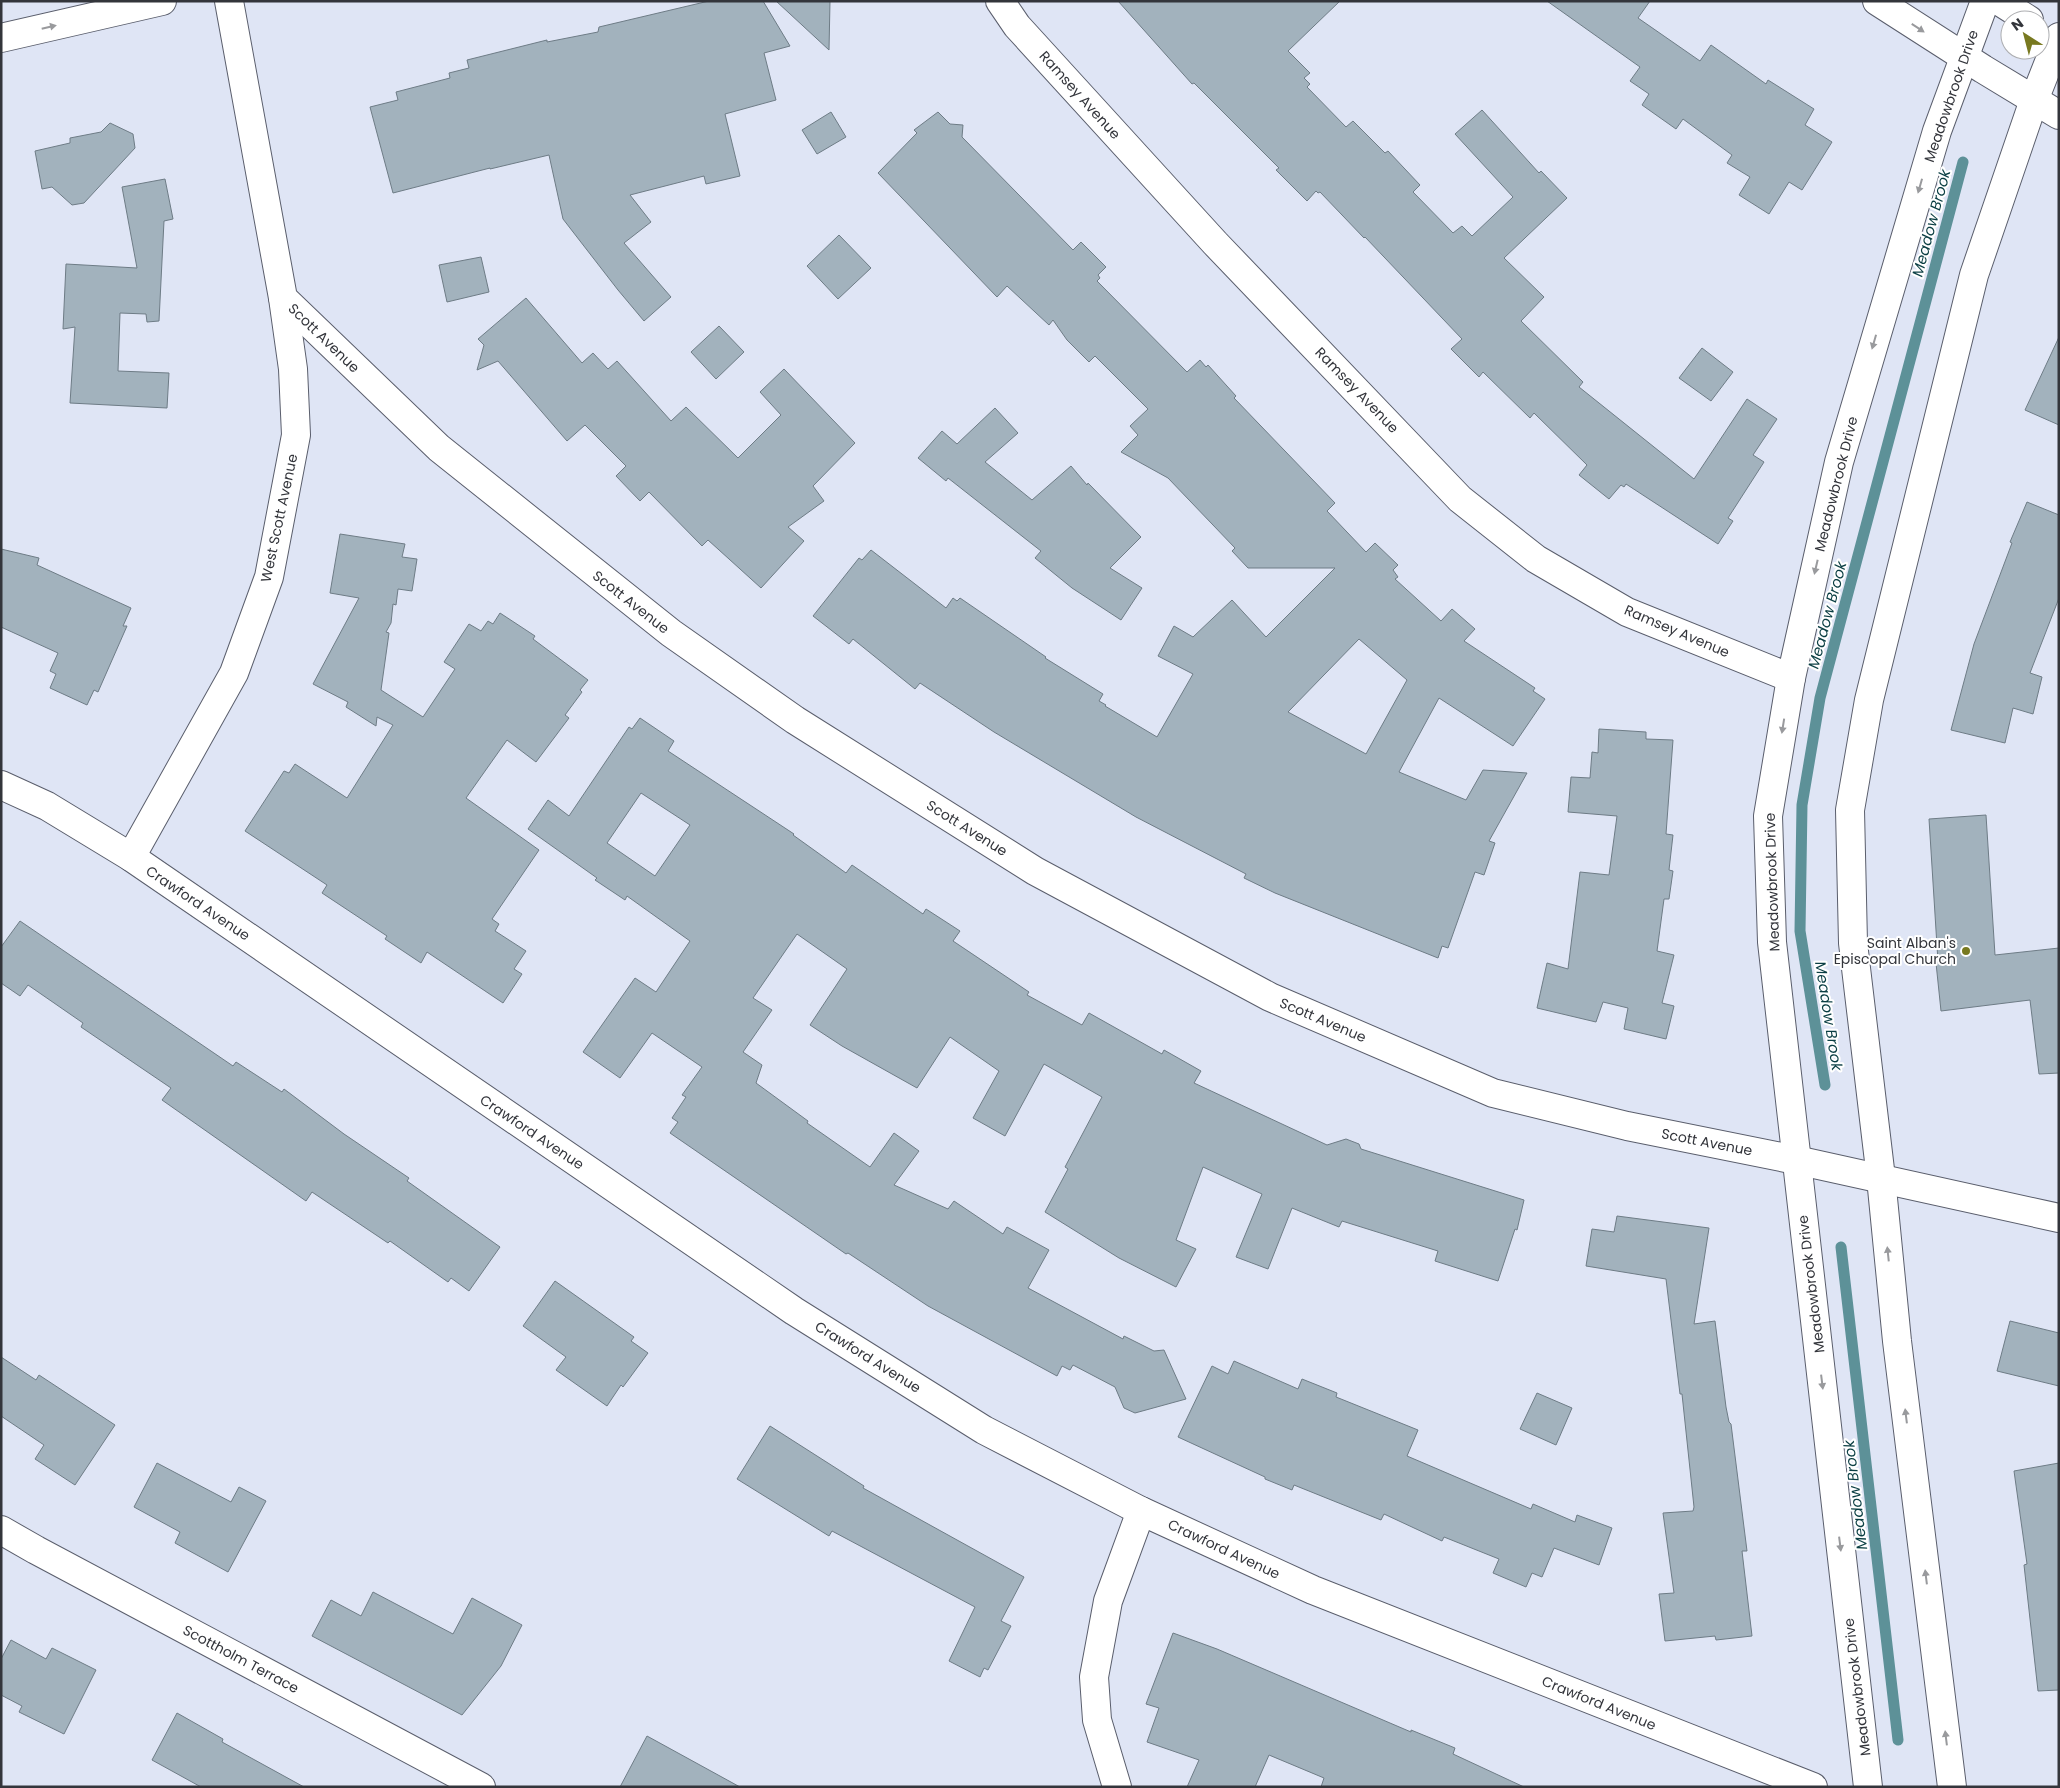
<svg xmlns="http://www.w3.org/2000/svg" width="2060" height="1788" viewBox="0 0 2060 1788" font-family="Poppins,sans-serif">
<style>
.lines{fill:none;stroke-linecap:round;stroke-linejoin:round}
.stream{stroke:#5d9198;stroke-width:11}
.building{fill:#a2b2bd;stroke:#6e7c86;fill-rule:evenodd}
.street-casing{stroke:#5a5e6c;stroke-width:30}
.secondary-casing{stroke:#5a5e6c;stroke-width:30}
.street{stroke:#fff;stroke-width:28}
.secondary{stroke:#fff;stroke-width:28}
.oneway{fill:#999a9d}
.poi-dot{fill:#787920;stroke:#fff;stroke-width:2}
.labels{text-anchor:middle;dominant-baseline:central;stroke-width:4;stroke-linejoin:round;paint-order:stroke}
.street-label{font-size:14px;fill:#33353b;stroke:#fff}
.poi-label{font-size:14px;fill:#33353b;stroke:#fff;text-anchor:end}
.water-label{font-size:15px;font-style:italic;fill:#0a3e43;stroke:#fff}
</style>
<rect width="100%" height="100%" fill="#dfe5f5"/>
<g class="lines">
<g class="stream">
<polyline points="1825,1085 1800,931 1802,805 1820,698 1963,162"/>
<polyline points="1841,1247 1898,1740"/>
</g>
</g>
<g class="building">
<polygon points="709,1 763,1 790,46 764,53 776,100 725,114 740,176 706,184 704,176 630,195 651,222 624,243 671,297 644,321 618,290 563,219 549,155 490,169 490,168 393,193 370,107 398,100 396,92 450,78 449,73 469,68 467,60 547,40 547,42 598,32 599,27"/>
<polygon points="776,1 830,1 829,50"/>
<polygon points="1118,1 1340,1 1288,51 1310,73 1304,78 1310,84 1307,87 1346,127 1353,121 1385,153 1388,151 1420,185 1413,192 1453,233 1462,226 1472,236 1513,197 1455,134 1482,110 1539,173 1541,171 1567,198 1504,258 1544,297 1521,321 1583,382 1579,387 1694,479 1747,399 1777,419 1753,455 1764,462 1728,518 1733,521 1718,544 1626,484 1624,487 1621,485 1609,499 1579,475 1587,465 1534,413 1530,418 1483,372 1479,377 1451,349 1462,339 1365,237 1364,238 1320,192 1318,193 1316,191 1307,201 1276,170 1279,168 1194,83 1192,84"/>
<polygon points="1547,1 1650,1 1638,18 1700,61 1711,45 1766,84 1768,80 1814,109 1805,125 1832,142 1802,190 1789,182 1769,214 1739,195 1750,177 1727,163 1732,155 1683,119 1676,129 1642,105 1649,94 1630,81 1640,67"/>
<polygon points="831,112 846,137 817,154 802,130"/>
<path d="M938 112 950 124 963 125 962 137 1073 250 1081 242 1106 267 1098 275 1100 278 1097 281 1187 372 1200 360 1206 367 1208 365 1236 396 1234 398 1335 503 1327 511 1366 552 1375 543 1398 565 1393 570 1398 577 1395 579 1441 621 1452 609 1475 629 1464 641 1535 688 1533 691 1545 699 1513 746 1439 698 1399 772 1466 800 1483 770 1527 773 1489 841 1495 843 1484 875 1475 872 1448 948 1442 946 1438 958 1275 893 1244 878 1246 874 1136 817 994 732 920 683 915 689 853 639 849 644 813 616 859 558 862 560 871 550 946 608 953 598 957 601 960 598 1046 657 1045 658 1103 694 1099 701 1106 705 1105 706 1157 737 1193 674 1158 656 1174 626 1193 637 1232 600 1266 637 1335 568H1248L1232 551 1235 548 1168 478 1121 452 1138 435 1130 426 1148 409 1095 356 1089 362 1067 340 1053 320 1049 325 1007 286 997 297 878 173 917 133 914 130ZM1359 639 1407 680 1366 754 1288 712Z"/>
<polygon points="110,123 133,134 135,148 84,203 72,205 52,187 42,189 35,151 70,143 70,138 101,132"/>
<polygon points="165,179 173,219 164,221 159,321 147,322 146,314 120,313 118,371 169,373 167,408 70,403 75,327 63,329 66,264 137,268 122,187"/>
<polygon points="839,235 871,268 838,299 807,266"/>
<polygon points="481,257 489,292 447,302 439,265"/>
<polygon points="526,298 582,363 593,353 608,369 617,361 671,421 686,407 738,458 781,415 760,392 784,369 855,443 813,486 824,501 788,527 804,541 761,588 708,540 702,546 649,492 640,501 616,476 626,466 585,425 567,441 498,361 477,370 484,345 478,339"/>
<polygon points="719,326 744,352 716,379 691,352"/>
<polygon points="2059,337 2059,425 2025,410"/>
<polygon points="1702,348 1733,372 1711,401 1679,378"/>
<polygon points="995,408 1018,433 985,462 1032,500 1071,466 1087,485 1088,483 1141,537 1110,568 1142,588 1121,620 1072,588 1035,558 1041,551 948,478 946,481 918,458 942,431 957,444"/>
<polygon points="2027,502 2059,515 2059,598 2030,673 2042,677 2033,714 2013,708 2005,743 1951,730 1974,644 2012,543 2010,542"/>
<polygon points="340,534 405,544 402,557 417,559 412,591 398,589 396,605 393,604 391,623 386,632 389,633 381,690 423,717 455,669 444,662 469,624 481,631 488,621 493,624 500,613 535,636 533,639 588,680 580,690 582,692 565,715 569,718 536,762 507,740 466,798 539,850 492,919 499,924 495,931 526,951 514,969 522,974 503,1003 427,952 421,963 385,939 387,936 322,893 327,885 245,831 284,771 289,773 295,764 347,798 393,725 377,717 376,726 346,707 348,702 313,684 359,598 330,593"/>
<polygon points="1,549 39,558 37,565 131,608 123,626 127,626 98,692 94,690 87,705 50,688 56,674 50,671 58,653 1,627"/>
<path d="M640 718 674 741 668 751 794 834 793 835 846 873 852 865 923 914 926 909 960 931 953 941 1029 992 1027 995 1082 1025 1089 1013 1162 1054 1164 1050 1201 1071 1194 1083 1327 1145 1346 1139 1359 1144 1361 1149 1524 1200 1517 1230 1515 1229 1498 1281 1435 1261 1438 1251 1342 1221 1339 1227 1292 1208 1268 1269 1236 1257 1262 1194 1203 1167 1176 1240 1196 1249 1176 1287 1119 1258 1045 1212 1068 1169 1065 1167 1102 1097 1044 1064 1005 1136 973 1118 999 1071 950 1037 917 1088 842 1046 810 1025 847 969 797 934 753 998 772 1010 743 1052 762 1065 756 1083 808 1121 807 1123 870 1167 894 1133 919 1151 894 1185 948 1209 954 1201 1003 1234 1007 1227 1049 1250 1028 1288 1123 1339 1124 1336 1154 1351 1164 1350 1186 1399 1135 1413 1124 1408 1115 1387 1073 1365 1070 1370 1062 1366 1057 1376 928 1306 848 1253 846 1254 670 1133 678 1122 672 1118 686 1097 682 1095 702 1067 652 1033 620 1078 583 1052 635 978 656 992 690 941 627 896 625 900 595 880 597 878 528 829 548 800 569 816 629 727 632 729ZM641 793 690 825 655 876 607 843Z"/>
<polygon points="1599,729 1646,732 1646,739 1673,740 1666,834 1673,835 1669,870 1673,871 1669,899 1664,899 1657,951 1674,955 1662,1003 1674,1006 1666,1039 1624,1029 1628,1008 1603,1002 1596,1022 1537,1008 1547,963 1568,969 1580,872 1609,875 1617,816 1568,812 1571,777 1590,778 1592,752 1598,753"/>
<polygon points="1986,815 1995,955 2059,948 2059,1073 2039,1074 2030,1000 1941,1011 1936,963 1938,962 1929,819"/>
<polygon points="20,921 233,1066 236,1062 282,1092 284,1089 344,1134 409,1178 407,1181 500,1247 469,1291 451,1278 448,1282 390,1241 388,1243 312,1192 306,1201 162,1100 171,1088 81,1027 83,1023 28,985 20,996 1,983 1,947"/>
<polygon points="1617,1216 1709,1228 1694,1324 1715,1321 1726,1407 1729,1422 1731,1424 1747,1551 1742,1551 1752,1636 1716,1640 1715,1636 1665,1641 1659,1594 1674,1593 1663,1513 1693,1511 1694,1507 1682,1394 1680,1394 1666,1279 1586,1266 1592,1229 1614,1232"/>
<polygon points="555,1281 634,1337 631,1341 648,1353 623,1387 621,1385 607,1406 556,1370 566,1357 523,1326"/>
<polygon points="2010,1321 2059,1333 2059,1386 1997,1371"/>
<polygon points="1,1357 36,1380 39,1375 115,1425 75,1485 35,1459 44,1445 1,1416"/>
<polygon points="1234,1361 1298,1389 1302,1379 1337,1393 1336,1397 1418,1430 1407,1456 1531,1509 1533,1504 1575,1522 1577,1515 1612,1528 1599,1565 1554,1548 1542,1577 1532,1573 1526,1587 1493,1573 1499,1559 1444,1537 1442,1541 1384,1514 1381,1520 1294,1485 1292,1490 1265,1479 1265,1477 1178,1437 1212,1366 1228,1374"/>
<polygon points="1537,1393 1572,1408 1556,1445 1520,1429"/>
<polygon points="770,1426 864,1486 863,1488 1024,1577 1001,1621 1011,1626 988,1670 984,1668 980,1677 949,1661 975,1607 832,1531 829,1536 737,1479"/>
<polygon points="157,1463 231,1502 239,1487 266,1501 228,1572 175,1543 180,1532 134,1507"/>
<polygon points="2059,1463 2059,1690 2038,1691 2024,1565 2027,1564 2014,1471"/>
<polygon points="373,1592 453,1634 472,1598 522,1625 501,1666 462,1715 312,1636 331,1600 361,1616"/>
<polygon points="1173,1633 1217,1649 1411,1732 1411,1730 1455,1748 1453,1754 1524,1787 1321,1787 1324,1778 1269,1755 1255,1787 1187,1787 1199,1760 1147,1742 1159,1708 1146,1704"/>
<polygon points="11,1640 46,1659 52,1648 96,1670 64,1734 19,1712 22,1706 1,1695 1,1659"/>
<polygon points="177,1713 223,1739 222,1742 304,1787 201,1787 152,1760"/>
<polygon points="647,1736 740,1787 620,1787"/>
</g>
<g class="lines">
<defs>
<g id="street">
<polyline points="229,1 283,298 439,448 671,633 795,720 1035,871 1270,997 1493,1093 1627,1126 1796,1160 2059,1218"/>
<polyline points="1000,1 1017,26 1215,243 1460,499 1536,559 1627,612 1791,678"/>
<polyline points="1877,1 1983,69 2059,115"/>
<polyline points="1999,1 2029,20"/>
<polyline points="1,38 162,1"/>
<polyline points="1,785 47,806 131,857 794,1311 984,1430 1141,1511 1313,1590 1813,1787"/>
<polyline points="131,857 234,673 269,577 296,435 293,369 283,298"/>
<polyline points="1,1530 36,1550 481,1787"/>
<polyline points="1117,1787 1097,1720 1094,1677 1108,1601 1141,1511"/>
</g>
<g id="secondary">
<polyline points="1868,1787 1772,942 1768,816 1791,678 1839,462 1937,131 1985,1"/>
<polyline points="1952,1787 1897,1341 1881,1178 1853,943 1850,810 1869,700 1974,275 2034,100 2059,37"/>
</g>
</defs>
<use href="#street" class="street-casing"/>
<use href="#secondary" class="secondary-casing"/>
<use href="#street" class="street"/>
<use href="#secondary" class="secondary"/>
</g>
<defs><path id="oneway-solid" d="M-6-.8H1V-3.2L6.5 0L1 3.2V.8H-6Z" transform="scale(1.25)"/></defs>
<g class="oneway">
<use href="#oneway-solid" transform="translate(49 27) rotate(-13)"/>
<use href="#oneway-solid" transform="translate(1918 28) rotate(33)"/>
<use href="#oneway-solid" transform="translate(1920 186) rotate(106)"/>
<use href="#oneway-solid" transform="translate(1874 342) rotate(106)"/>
<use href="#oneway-solid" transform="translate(1816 567) rotate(103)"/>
<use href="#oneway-solid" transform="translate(1783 726) rotate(99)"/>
<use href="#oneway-solid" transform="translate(1888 1254) rotate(-96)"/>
<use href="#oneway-solid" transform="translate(1822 1382) rotate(83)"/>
<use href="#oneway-solid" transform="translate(1906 1416) rotate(-97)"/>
<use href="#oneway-solid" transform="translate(1840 1544) rotate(83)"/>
<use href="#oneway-solid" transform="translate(1926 1577) rotate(-97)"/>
<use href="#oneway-solid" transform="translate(1946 1738) rotate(-97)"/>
</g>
<circle class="poi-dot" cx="1966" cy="951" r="5"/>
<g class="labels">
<g class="street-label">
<text transform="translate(1080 95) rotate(48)">Ramsey Avenue</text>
<text transform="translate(1951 96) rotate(-71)">Meadowbrook Drive</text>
<text transform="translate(324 338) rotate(44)">Scott Avenue</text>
<text transform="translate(1357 390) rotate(46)">Ramsey Avenue</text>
<text transform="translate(1836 484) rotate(-76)">Meadowbrook Drive</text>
<text transform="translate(279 518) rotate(-78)">West Scott Avenue</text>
<text transform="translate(631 602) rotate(38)">Scott Avenue</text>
<text transform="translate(1677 631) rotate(23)">Ramsey Avenue</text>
<text transform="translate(967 828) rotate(32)">Scott Avenue</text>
<text transform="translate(1772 882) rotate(-92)">Meadowbrook Drive</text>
<text transform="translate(198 903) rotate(34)">Crawford Avenue</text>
<text transform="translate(1323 1020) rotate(23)">Scott Avenue</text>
<text transform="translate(532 1132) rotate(34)">Crawford Avenue</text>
<text transform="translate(1707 1142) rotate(11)">Scott Avenue</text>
<text transform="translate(1811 1284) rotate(-97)">Meadowbrook Drive</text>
<text transform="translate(868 1357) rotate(32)">Crawford Avenue</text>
<text transform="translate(1224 1549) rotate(25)">Crawford Avenue</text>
<text transform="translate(241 1659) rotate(28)">Scottholm Terrace</text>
<text transform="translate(1857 1687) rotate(-97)">Meadowbrook Drive</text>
<text transform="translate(1599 1703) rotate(22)">Crawford Avenue</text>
</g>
<g class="poi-label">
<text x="1956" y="943">Saint Alban's<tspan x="1956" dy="16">Episcopal Church</tspan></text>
</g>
<g class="water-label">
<text transform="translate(1931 223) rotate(-75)">Meadow Brook</text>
<text transform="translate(1827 615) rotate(-75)">Meadow Brook</text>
<text transform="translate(1829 1016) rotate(81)">Meadow Brook</text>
<text transform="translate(1855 1495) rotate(-97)">Meadow Brook</text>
</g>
</g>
<rect width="2060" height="1788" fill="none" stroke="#33353b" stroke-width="5"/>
<g transform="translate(2025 35) rotate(324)"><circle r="24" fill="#ffffff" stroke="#adaeb1"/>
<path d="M0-4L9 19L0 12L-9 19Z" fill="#787920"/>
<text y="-8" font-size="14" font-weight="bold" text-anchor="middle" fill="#33353b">N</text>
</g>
</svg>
